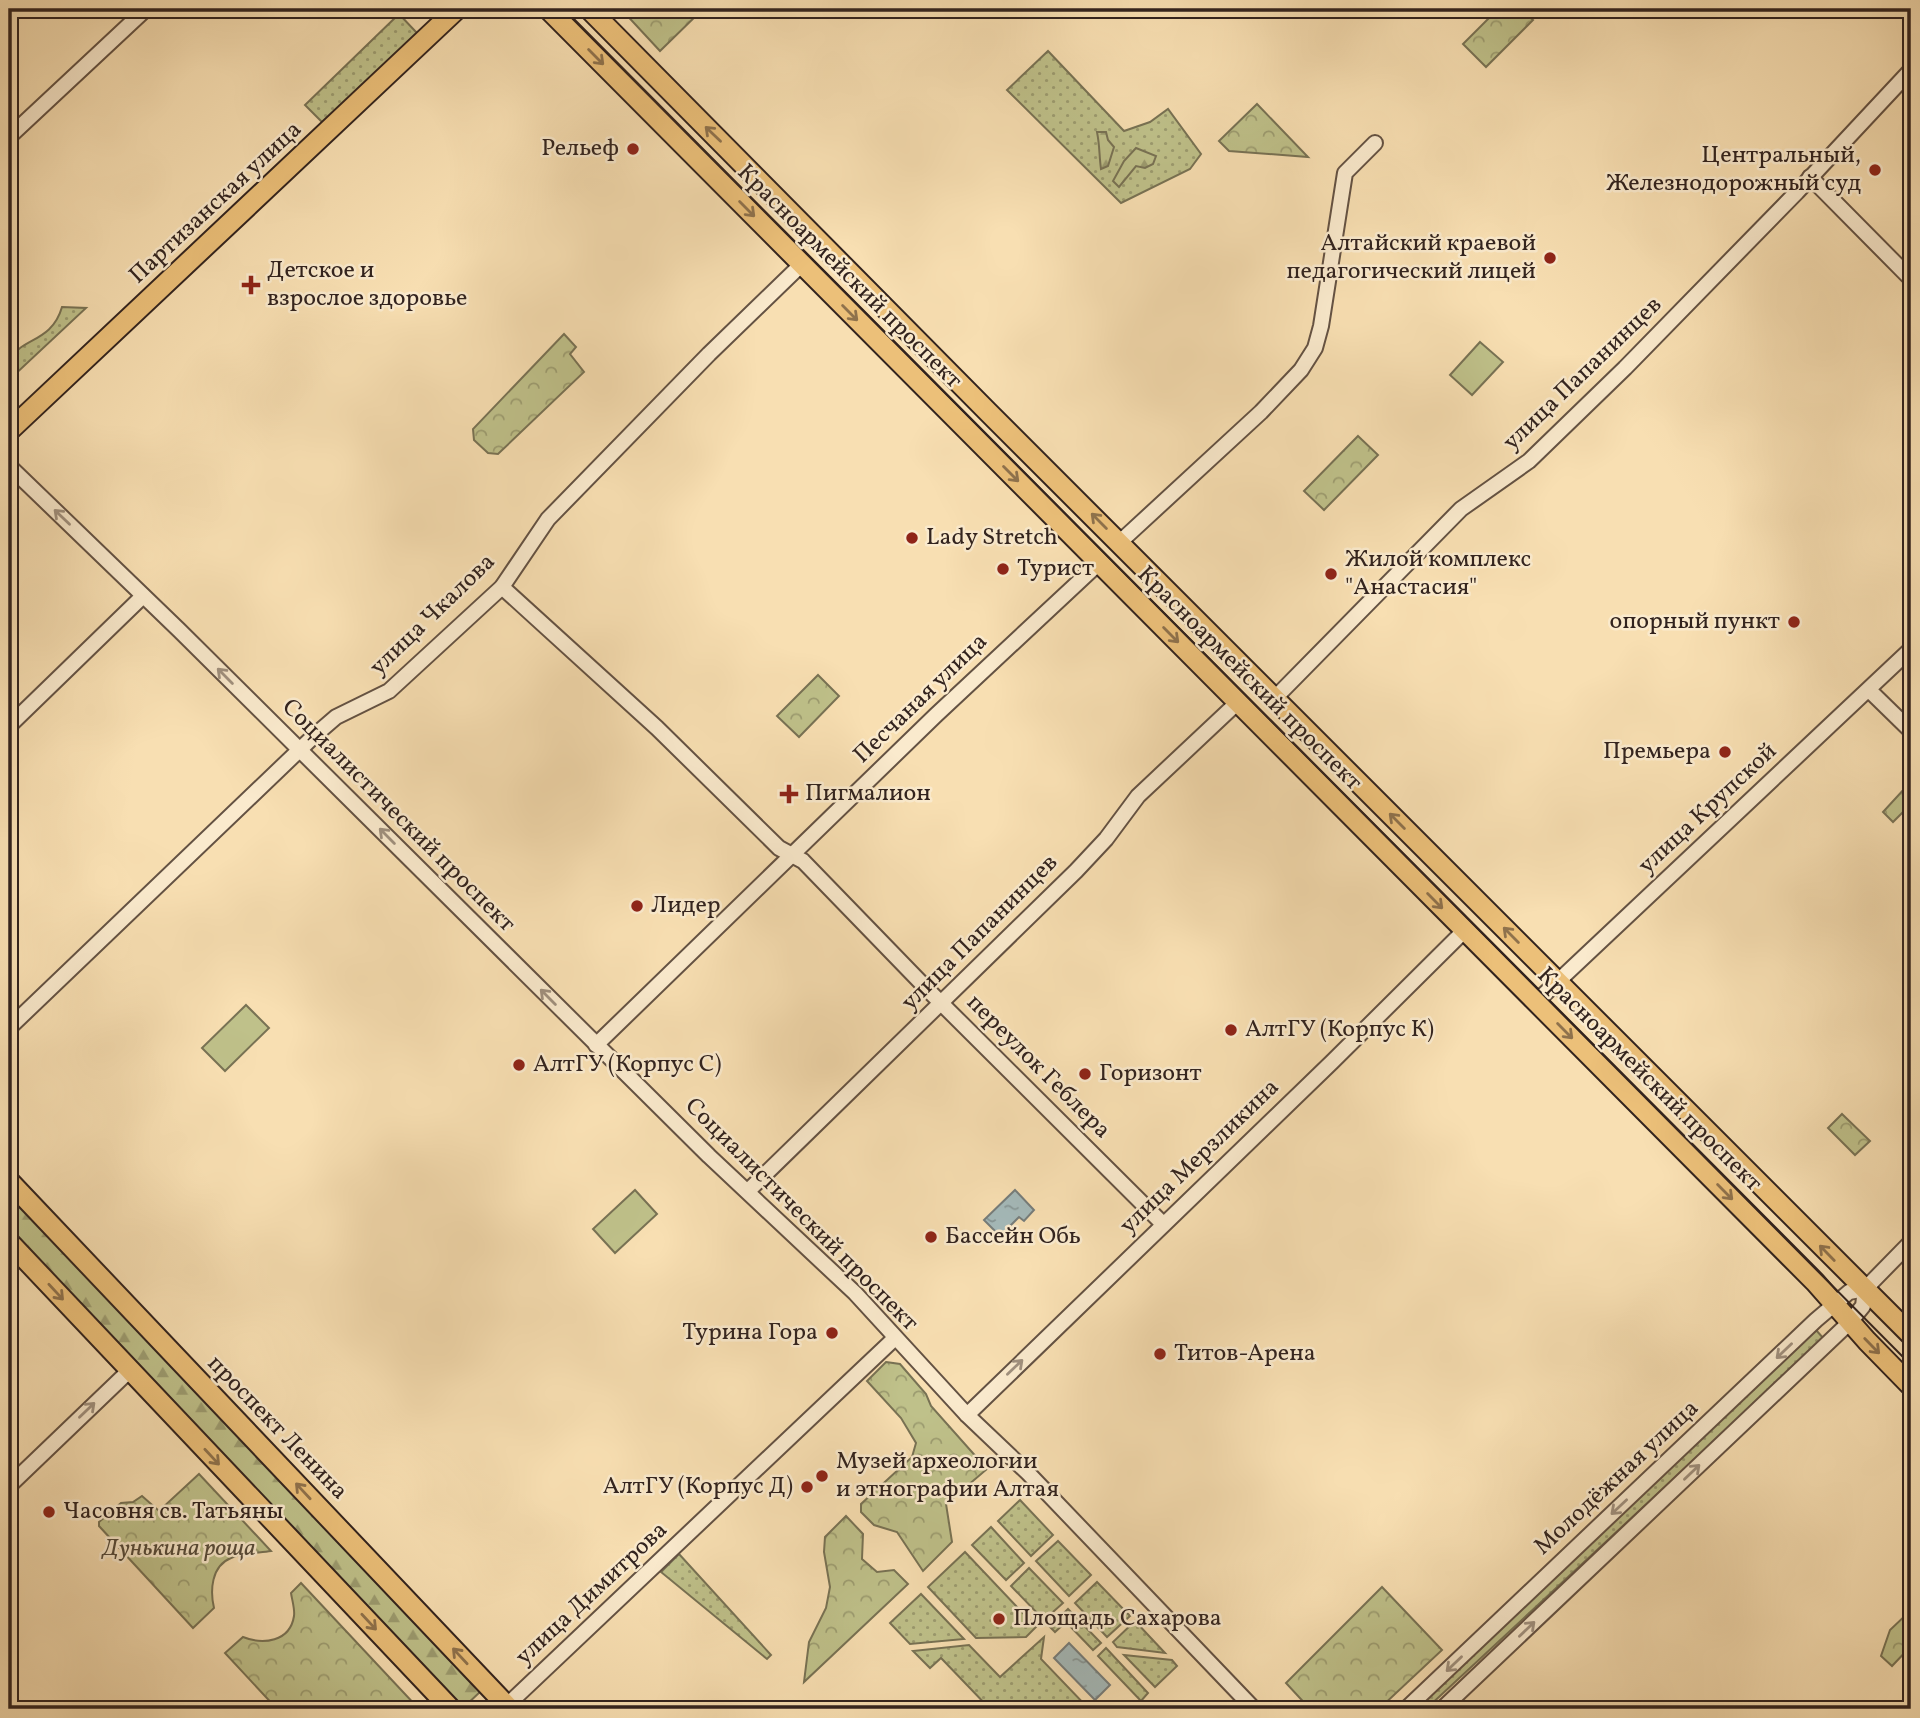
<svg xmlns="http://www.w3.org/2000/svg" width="1920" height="1718" viewBox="0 0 1920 1718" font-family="Vollkorn,serif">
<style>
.grass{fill:url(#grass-dots);stroke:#787254;stroke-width:2}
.forest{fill:url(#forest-firs);stroke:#787254;stroke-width:2}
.park{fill:url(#park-crowns);stroke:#787254;stroke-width:2}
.pitch{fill:#bfc18a;stroke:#787254;stroke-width:2}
.water{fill:url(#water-ripples);stroke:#767d7b;stroke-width:2}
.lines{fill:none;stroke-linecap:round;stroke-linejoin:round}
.minor-casing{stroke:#645243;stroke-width:18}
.major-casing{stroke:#32231e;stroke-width:23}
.minor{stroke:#faeacd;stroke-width:14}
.major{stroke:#ecc079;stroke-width:19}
.tram{stroke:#32231e;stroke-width:2}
.oneway{stroke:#8f724c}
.oneway2{stroke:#a0907e}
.poi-dot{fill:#8f2418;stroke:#faeacd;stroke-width:2.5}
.labels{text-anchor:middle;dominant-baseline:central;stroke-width:5;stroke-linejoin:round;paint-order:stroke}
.poi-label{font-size:24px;fill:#32231e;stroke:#faeacd;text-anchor:start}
.street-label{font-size:24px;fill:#32231e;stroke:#faeacd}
.park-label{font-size:24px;font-style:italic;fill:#554a39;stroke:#faeacd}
</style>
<defs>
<pattern id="grass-dots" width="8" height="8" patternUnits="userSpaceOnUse" patternTransform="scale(1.75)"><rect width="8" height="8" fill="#bfc18a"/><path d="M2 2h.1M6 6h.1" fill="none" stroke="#9c9c70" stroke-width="1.8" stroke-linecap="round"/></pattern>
<pattern id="forest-firs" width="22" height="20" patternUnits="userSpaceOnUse" patternTransform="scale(1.75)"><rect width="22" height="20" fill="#bfc18a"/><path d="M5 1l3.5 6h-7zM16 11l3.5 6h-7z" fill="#9c9c70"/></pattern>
<pattern id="park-crowns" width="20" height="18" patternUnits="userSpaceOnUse" patternTransform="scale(1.75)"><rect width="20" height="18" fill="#bfc18a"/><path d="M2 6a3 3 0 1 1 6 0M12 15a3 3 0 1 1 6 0" fill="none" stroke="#9c9c70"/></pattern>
<pattern id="water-ripples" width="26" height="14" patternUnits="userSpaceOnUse" patternTransform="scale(1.75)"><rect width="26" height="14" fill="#a4b9b9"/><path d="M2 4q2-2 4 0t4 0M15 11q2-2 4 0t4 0" fill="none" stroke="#869696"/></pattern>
</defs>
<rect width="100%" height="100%" fill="#f8dfb2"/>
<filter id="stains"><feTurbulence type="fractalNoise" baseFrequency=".00286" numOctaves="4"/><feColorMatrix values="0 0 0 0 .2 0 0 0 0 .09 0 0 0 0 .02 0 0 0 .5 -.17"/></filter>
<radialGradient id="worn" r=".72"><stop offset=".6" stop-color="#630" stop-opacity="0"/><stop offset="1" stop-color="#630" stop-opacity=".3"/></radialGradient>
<g class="grass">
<polygon points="399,14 417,33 324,124 305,105"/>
<polygon points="1048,51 1124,131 1150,122 1168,109 1201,154 1190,169 1121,203 1007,90"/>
<path d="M62 307 86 308 9 380C9 373 8 363 11 358 22 338 52 342 62 307Z"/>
<polygon points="1816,1330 1824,1339 1426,1709 1414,1709"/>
<polygon points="1020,1500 1053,1535 1031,1556 998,1521"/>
<polygon points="991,1527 1024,1563 1006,1580 972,1545"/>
<polygon points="1058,1541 1091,1575 1069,1596 1036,1561"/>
<polygon points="965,1552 1036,1627 1026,1637 976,1638 928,1587"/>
<polygon points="679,1554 771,1655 767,1659 661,1572"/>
<polygon points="1029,1568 1063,1603 1044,1620 1011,1586"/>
<polygon points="1097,1582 1130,1616 1107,1637 1075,1603"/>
<polygon points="921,1594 964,1639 910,1644 890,1623"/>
<polygon points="1068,1609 1101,1643 1093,1650 1066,1622 1055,1632 1050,1627"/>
<polygon points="1135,1621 1165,1653 1117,1647 1113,1642"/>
<polygon points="1044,1637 1041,1659 1089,1709 990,1709 941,1658 930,1668 913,1651 969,1645 1000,1677"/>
<polygon points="1106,1648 1148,1693 1141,1701 1098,1656"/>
<polygon points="1124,1655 1172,1660 1177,1666 1155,1687"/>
</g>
<g class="forest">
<path d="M1097 132H1106L1108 140 1114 147 1108 166 1101 169C1099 155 1100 147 1097 132Z"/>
<polygon points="1136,148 1156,156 1153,164 1145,168 1136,166 1119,187 1113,181 1124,161"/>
<polygon points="9,1192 482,1690 463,1708 9,1229"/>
</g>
<g class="park">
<polygon points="621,9 703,9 660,51"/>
<polygon points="1498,9 1521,9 1533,20 1486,67 1463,44"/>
<polygon points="1257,104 1308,157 1229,151 1219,141"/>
<polygon points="564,334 576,347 570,354 584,372 498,454 488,453 474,440 473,429"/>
<polygon points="1358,436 1378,455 1324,510 1304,491"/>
<polygon points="818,675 839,696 799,737 777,716"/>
<polygon points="1906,787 1911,792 1911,804 1893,822 1883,812"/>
<polygon points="1842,1114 1870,1141 1855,1155 1828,1128"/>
<polygon points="886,1362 900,1364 926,1394 931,1406 987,1469 946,1504 952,1542 923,1571 897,1532 874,1525 861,1512 861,1504 912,1457 916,1443 901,1418 867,1381"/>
<path d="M199 1474 271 1551C259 1553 242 1553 231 1558 211 1566 210 1591 214 1608L193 1628 99 1526V1522L121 1503 133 1502 142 1496 159 1511Z"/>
<polygon points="846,1516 863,1534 862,1559 877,1572 894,1570 908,1584 804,1682 809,1642 826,1608 830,1587 824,1552 825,1537"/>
<path d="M301 1583 419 1709H277L225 1653 243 1637C263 1645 290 1642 294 1616 295 1609 292 1600 291 1593Z"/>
<polygon points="1382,1587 1442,1650 1379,1709 1310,1709 1286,1683"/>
<polygon points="1911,1610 1911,1646 1892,1666 1881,1656 1890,1630"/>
</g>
<g class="pitch">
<polygon points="1480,342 1503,362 1472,395 1450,375"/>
<polygon points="246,1005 269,1028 225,1071 202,1048"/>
<polygon points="635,1190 657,1214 615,1253 593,1229"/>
</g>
<g class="water">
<polygon points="1015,1190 1034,1210 1024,1221 1019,1217 1000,1236 984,1220"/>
<polygon points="1069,1643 1110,1685 1095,1700 1054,1658"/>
</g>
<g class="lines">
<defs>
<g id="minor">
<polyline points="9,137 146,9"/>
<polyline points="1810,177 1908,276 1911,276"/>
<polyline points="9,466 179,630 709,1156 855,1293 967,1415 1028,1473 1254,1709"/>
<polyline points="1120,542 1261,412 1301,370 1315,348 1321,326 1345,173 1375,143"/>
<polyline points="502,587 657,728 779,848 803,861 930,992 1163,1224"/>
<polyline points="1869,690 1911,731"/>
<polyline points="1275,698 1461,509 1529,461 1625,368 1797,192 1911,70"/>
<polyline points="9,726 143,596"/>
<polyline points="1536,1002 1911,649"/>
<polyline points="9,1028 314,736 336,717 389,691 502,587 548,519 709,354 802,264"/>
<polyline points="596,1045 936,715 1099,563"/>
<polyline points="748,1191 1076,871 1106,839 1138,796 1238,702"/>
<polyline points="967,1415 1332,1062 1465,930"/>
<polyline points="9,1486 130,1370"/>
<polyline points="503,1709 895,1338"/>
<polyline points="1406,1709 1816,1320 1849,1292 1865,1289 1911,1242"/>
<polyline points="1442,1709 1850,1322 1863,1306 1865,1289"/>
</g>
<g id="major">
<polyline points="548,9 1815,1282 1867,1341 1911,1386"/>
<polyline points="589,9 988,412 1911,1335"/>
<polyline points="9,431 457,9"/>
<polyline points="9,1181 510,1709"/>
<polyline points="9,1242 451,1709"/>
</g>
</defs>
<use href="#minor" class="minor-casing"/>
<use href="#major" class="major-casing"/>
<use href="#minor" class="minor"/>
<use href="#major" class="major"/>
<polyline class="tram" points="564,9 1911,1365"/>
</g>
<defs><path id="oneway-shaft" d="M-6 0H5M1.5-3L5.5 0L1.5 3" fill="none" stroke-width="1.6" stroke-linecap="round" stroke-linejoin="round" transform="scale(1.75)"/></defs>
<g class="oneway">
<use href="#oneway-shaft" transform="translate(596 57) rotate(45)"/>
<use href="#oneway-shaft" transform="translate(713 134) rotate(-136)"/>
<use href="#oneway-shaft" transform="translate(747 209) rotate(45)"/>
<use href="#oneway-shaft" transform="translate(850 313) rotate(45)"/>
<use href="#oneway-shaft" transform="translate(1011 474) rotate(45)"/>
<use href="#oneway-shaft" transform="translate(1099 521) rotate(-135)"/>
<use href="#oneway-shaft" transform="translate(1171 635) rotate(45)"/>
<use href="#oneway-shaft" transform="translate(1397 821) rotate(-135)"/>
<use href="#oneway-shaft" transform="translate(1435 901) rotate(45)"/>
<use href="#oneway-shaft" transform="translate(1511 935) rotate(-135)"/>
<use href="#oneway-shaft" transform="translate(1565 1031) rotate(45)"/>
<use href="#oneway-shaft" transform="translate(1725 1192) rotate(45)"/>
<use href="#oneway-shaft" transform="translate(1827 1253) rotate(-134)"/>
<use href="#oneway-shaft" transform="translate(56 1292) rotate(47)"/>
<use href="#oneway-shaft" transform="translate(1872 1346) rotate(46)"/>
<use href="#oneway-shaft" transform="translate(212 1457) rotate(47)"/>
<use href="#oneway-shaft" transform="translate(303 1491) rotate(-133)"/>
<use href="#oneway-shaft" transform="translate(369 1622) rotate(47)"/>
<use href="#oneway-shaft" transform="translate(460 1656) rotate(-133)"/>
</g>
<g class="oneway2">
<use href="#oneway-shaft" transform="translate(62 517) rotate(-136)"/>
<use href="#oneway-shaft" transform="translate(225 676) rotate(-135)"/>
<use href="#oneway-shaft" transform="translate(387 836) rotate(-135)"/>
<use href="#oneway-shaft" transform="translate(548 997) rotate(-135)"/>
<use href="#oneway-shaft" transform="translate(1784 1351) rotate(136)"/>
<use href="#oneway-shaft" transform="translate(1015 1367) rotate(-44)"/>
<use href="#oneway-shaft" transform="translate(87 1410) rotate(-44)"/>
<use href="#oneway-shaft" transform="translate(1692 1472) rotate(-44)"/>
<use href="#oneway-shaft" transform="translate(1619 1507) rotate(137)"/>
<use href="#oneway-shaft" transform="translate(1527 1629) rotate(-44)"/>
<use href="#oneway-shaft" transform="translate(1454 1664) rotate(136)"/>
</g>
<g class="poi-dot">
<circle cx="633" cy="149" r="7"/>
<circle cx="1875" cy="170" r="7"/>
<circle cx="1550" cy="258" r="7"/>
<path d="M247.5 274.5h7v7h7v7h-7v7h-7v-7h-7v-7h7z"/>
<circle cx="912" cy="538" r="7"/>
<circle cx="1003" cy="569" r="7"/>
<circle cx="1331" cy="574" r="7"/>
<circle cx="1794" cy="622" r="7"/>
<circle cx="1725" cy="752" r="7"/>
<path d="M785.5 783.5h7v7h7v7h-7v7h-7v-7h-7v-7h7z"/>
<circle cx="637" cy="906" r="7"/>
<circle cx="1231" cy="1030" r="7"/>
<circle cx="519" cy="1065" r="7"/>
<circle cx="1085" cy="1074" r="7"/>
<circle cx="931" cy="1237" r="7"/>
<circle cx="832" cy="1333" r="7"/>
<circle cx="1160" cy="1354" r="7"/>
<circle cx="822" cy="1476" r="7"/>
<circle cx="807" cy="1487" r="7"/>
<circle cx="49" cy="1512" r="7"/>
<circle cx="999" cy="1619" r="7"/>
</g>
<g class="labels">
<g class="poi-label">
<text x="619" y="149" text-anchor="end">Рельеф</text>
<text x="1861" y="156" text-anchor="end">Центральный,<tspan x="1861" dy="28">Железнодорожный суд</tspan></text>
<text x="1536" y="244" text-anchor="end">Алтайский краевой<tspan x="1536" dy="28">педагогический лицей</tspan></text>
<text x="267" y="271">Детское и<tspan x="267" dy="28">взрослое здоровье</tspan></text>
<text x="926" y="538">Lady Stretch</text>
<text x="1345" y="560">Жилой комплекс<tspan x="1345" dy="28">"Анастасия"</tspan></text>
<text x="1017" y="569">Турист</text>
<text x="1780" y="622" text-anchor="end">опорный пункт</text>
<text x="1711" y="752" text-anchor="end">Премьера</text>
<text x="805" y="794">Пигмалион</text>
<text x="651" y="906">Лидер</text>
<text x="1245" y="1030">АлтГУ (Корпус К)</text>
<text x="533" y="1065">АлтГУ (Корпус С)</text>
<text x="1099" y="1074">Горизонт</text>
<text x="945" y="1237">Бассейн Обь</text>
<text x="818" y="1333" text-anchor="end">Турина Гора</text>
<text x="1174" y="1354">Титов-Арена</text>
<text x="836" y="1462">Музей археологии<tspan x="836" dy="28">и этнографии Алтая</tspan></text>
<text x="793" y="1487" text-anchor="end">АлтГУ (Корпус Д)</text>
<text x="63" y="1512">Часовня св. Татьяны</text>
<text x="1013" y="1619">Площадь Сахарова</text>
</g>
<g class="street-label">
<text transform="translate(216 203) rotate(-43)">Партизанская улица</text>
<text transform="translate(849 277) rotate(45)">Красноармейский проспект</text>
<text transform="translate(1583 374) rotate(-44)">улица Папанинцев</text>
<text transform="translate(433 615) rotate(-44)">улица Чкалова</text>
<text transform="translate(1249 679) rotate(45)">Красноармейский проспект</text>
<text transform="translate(921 699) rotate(-44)">Песчаная улица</text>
<text transform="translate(1708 809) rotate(-43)">улица Крупской</text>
<text transform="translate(398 816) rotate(45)">Социалистический проспект</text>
<text transform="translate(980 933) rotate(-45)">улица Папанинцев</text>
<text transform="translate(1038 1067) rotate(45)">переулок Геблера</text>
<text transform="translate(1649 1080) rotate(45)">Красноармейский проспект</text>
<text transform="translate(1200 1157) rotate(-44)">улица Мерзликина</text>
<text transform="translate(801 1215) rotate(45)">Социалистический проспект</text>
<text transform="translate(277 1428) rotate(46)">проспект Ленина</text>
<text transform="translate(1617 1478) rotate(-43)">Молодёжная улица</text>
<text transform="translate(592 1594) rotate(-43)">улица Димитрова</text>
</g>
<g class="park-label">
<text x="179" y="1549">Дунькина роща</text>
</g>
</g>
<rect width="1920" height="1718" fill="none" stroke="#f8dfb2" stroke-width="35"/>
<rect x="10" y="10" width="1899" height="1697" fill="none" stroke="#32231e" stroke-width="3.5"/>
<rect x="18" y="18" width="1885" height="1683" fill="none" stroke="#32231e" stroke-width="2"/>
<rect width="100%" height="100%" filter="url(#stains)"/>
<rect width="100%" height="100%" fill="url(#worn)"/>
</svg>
